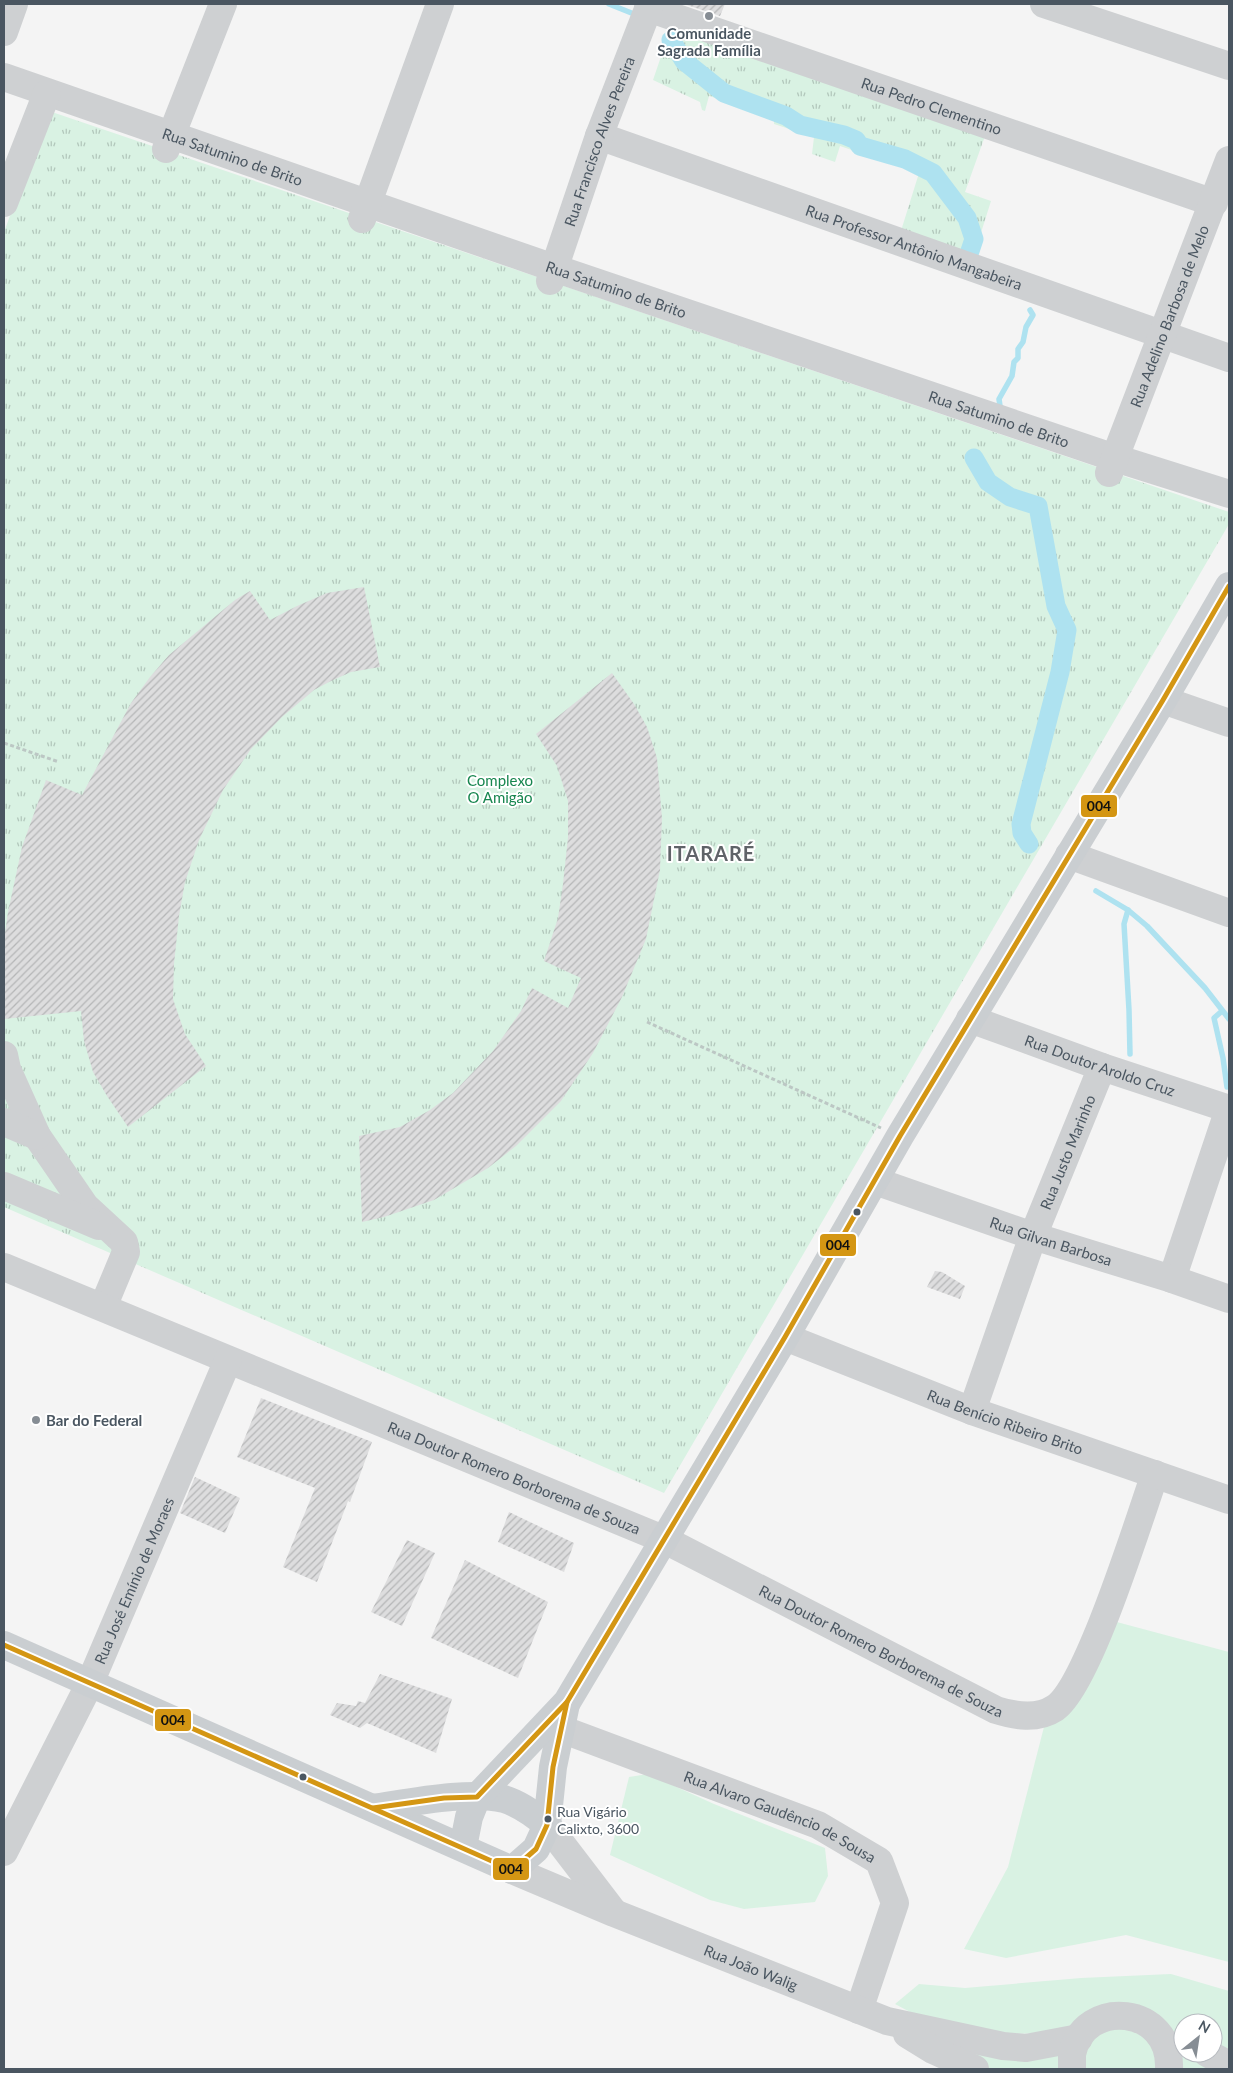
<svg xmlns="http://www.w3.org/2000/svg" width="1233" height="2073" viewBox="0 0 1233 2073" font-family="Lato,sans-serif">
<style>
.green{fill:#d9f2e3}
.park{fill:url(#park-tufts)}
.lines{fill:none;stroke-linecap:round;stroke-linejoin:round}
.stream{stroke:#aee2f0;stroke-width:5.5}
.canal{stroke:#aee2f0;stroke-width:19}
.building{fill:url(#building-hatch)}
.path{stroke:#bcc7c4;stroke-width:3;stroke-dasharray:4 2.5;stroke-linecap:butt}
.minor{stroke:#ced0d2;stroke-width:28}
.major{stroke:#caced1;stroke-width:28}
.bus-1-casing{stroke:#fff;stroke-width:9}
.bus-1{stroke:#d49613;stroke-width:5}
.poi-dot{fill:#868d94;stroke:#fff;stroke-width:2}
.bus-dot{fill:#4a5661;stroke:#fff;stroke-width:2}
.labels{text-anchor:middle;dominant-baseline:central;stroke-width:4;stroke-linejoin:round;paint-order:stroke}
.bus-label{font-size:14px;fill:#4a5661;stroke:#fff;text-anchor:start}
.poi-label{font-size:15px;font-weight:bold;fill:#4a5661;stroke:#fff}
.street-label{font-size:15px;fill:#4a5661;stroke:#fff}
.park-label{font-size:15px;fill:#17864f;stroke:#fff}
.district-label{font-size:20px;font-weight:bold;letter-spacing:1px;fill:#5f6368;stroke:#fff}
.line-badge{stroke:#fff;stroke-width:2}
.pale-badge-label{font-size:14px;text-anchor:middle;font-weight:bold;fill:#111}
</style>
<defs>
<pattern id="park-tufts" width="24" height="20" patternUnits="userSpaceOnUse" patternTransform="scale(1.25)"><rect width="24" height="20" fill="#d9f2e3"/><path d="M3 7l-1-3M5 7V3M7 7l1-3M15 17l-1-3M17 17v-4M19 17l1-3" fill="none" stroke="#b2c7bb"/></pattern>
<pattern id="building-hatch" width="6" height="6" patternUnits="userSpaceOnUse" patternTransform="scale(1.25)"><rect width="6" height="6" fill="#ddddde"/><path d="M-1 1l2-2M0 6l6-6M5 7l2-2" fill="none" stroke="#b5b6b7"/></pattern>
</defs>
<rect width="100%" height="100%" fill="#f4f4f4"/>
<g class="green">
<polygon points="1113,1621 1229,1652 1229,1962 1126,1935 1006,1958 964,1949 1008,1867 1045,1723"/>
<polygon points="648,1774 714,1804 825,1848 828,1876 815,1902 744,1909 710,1900 610,1855 629,1777"/>
<polygon points="1171,1974 1229,1991 1229,2059 1213,2051 1213,2023 1183,2023 1183,2037 1168,2030 1147,2010 1062,2033 953,2035 895,2004 919,1984 965,1988 1081,1978"/>
<polygon points="1100,2024 1145,2027 1165,2069 1078,2069"/>
<polygon points="1170,2041 1183,2046 1183,2053 1199,2053 1228,2069 1173,2069"/>
<polygon points="932,2043 1072,2045 1067,2069 987,2069"/>
</g>
<g class="park">
<polygon points="670,30 985,136 965,192 991,201 973,258 900,234 919,173 840,146 835,162 812,154 814,137 774,124 774,116 709,96 705,111 702,110 700,102 653,80"/>
<polygon points="49,111 1229,512 1229,524 664,1493 4,1207 4,232"/>
</g>
<g class="lines">
<g class="stream">
<polyline points="609,4 634,14"/>
<polyline points="1003,410 1000,406 999,399 1012,376 1014,362 1018,358 1018,349 1023,342 1026,327 1033,315 1030,310"/>
<polyline points="1096,891 1128,910 1147,926 1205,988 1229,1019"/>
<polyline points="1128,910 1124,924 1129,1010 1130,1054"/>
<polyline points="1222,1011 1214,1018 1223,1058 1227,1087"/>
</g>
<g class="canal">
<polyline points="671,40 684,61 724,93 786,116 800,125 844,135 856,140 860,146 905,159 933,173 967,218 974,239 970,251"/>
<polyline points="974,458 988,482 1010,497 1038,506 1056,606 1067,630 1060,672 1021,824 1022,833 1029,844"/>
</g>
</g>
<g class="building">
<polygon points="684,4 725,4 720,16"/>
<polygon points="364,587 380,667 351,672 331,681 314,690 282,717 251,749 223,790 199,840 185,882 179,916 174,964 173,999 185,1034 206,1066 128,1127 107,1096 93,1072 84,1041 81,1011 4,1019 4,940 8,912 22,847 46,780 82,795 131,703 150,677 169,655 235,600 250,591 270,620 297,606 327,593"/>
<polygon points="612,673 634,704 647,727 657,758 662,818 660,870 646,939 622,997 593,1053 561,1101 516,1146 488,1168 434,1200 384,1217 362,1222 359,1136 400,1127 430,1110 453,1093 493,1051 521,1011 532,988 568,1008 581,978 544,961 558,918 563,884 568,837 568,801 557,766 536,734"/>
<polygon points="935,1271 942,1272 965,1286 960,1299 927,1287"/>
<polygon points="261,1398 372,1442 350,1502 348,1501 317,1582 283,1567 315,1488 237,1457"/>
<polygon points="195,1477 240,1498 225,1533 180,1513"/>
<polygon points="509,1512 574,1543 564,1572 498,1542"/>
<polygon points="407,1540 435,1553 402,1626 371,1612"/>
<polygon points="465,1560 548,1602 518,1678 431,1638"/>
<polygon points="380,1674 452,1699 436,1753 367,1723 360,1728 330,1715 337,1703 356,1706 358,1701 365,1703"/>
</g>
<g class="lines">
<g class="path">
<polyline points="4,743 59,762"/>
<polyline points="647,1022 881,1128"/>
</g>
<g class="minor">
<polyline points="1044,4 1229,66"/>
<path id="s1" d="M648 8 1214 203"/>
<polyline points="4,32 14,4"/>
<path id="s2" d="M4 77 554 268 1115 458 1229 494"/>
<path id="s3" d="M599 136 1229 358"/>
<polyline points="166,149 223,4"/>
<polyline points="4,203 47,93"/>
<polyline points="362,219 440,4"/>
<path id="s4" d="M550 281 599 136 650 4"/>
<path id="s5" d="M1109 473 1229 160"/>
<polyline points="1163,700 1229,723"/>
<polyline points="1069,855 1229,913"/>
<path id="s6" d="M970 1019 1102 1067 1229 1109 1172 1279"/>
<polyline points="4,1055 7,1069 37,1136 85,1206 124,1242 126,1252 103,1307"/>
<polyline points="4,1122 37,1136"/>
<path id="s7" d="M875 1181 1033 1236 1172 1279 1229 1299"/>
<polyline points="4,1186 99,1226"/>
<path id="s8" d="M4 1267 663 1539 996 1710C1015 1716 1037 1720 1055 1708 1088 1686 1139 1519 1155 1474"/>
<path id="s9" d="M785 1337 972 1411 1229 1500"/>
<path id="s10" d="M972 1411 1033 1236 1102 1067"/>
<path id="s11" d="M561 1729 818 1825 879 1861 895 1903 859 2010"/>
<polyline points="547,1825 612,1910"/>
<path id="s12" d="M4 1852 90 1683 228 1360"/>
<path id="s13" d="M512 1870 614 1913 887 2021 1003 2046 1026 2048 1079 2038"/>
<polyline points="907,2034 933,2050 975,2069"/>
<polyline points="1207,2053 1229,2065"/>
<path d="M1072 2069C1072 2064 1072 2059 1072 2054 1084 1997 1172 2005 1169 2069"/>
</g>
<g class="major">
<polyline points="4,1645 512,1870 536,1849 547,1825 553,1767 566,1704"/>
<path d="M373 1808C408 1803 471 1790 504 1799 520 1804 534 1814 547 1825"/>
<polyline points="463,1847 469,1817 477,1797 567,1702 785,1337 900,1136 1163,700 1229,586"/>
</g>
<defs>
<g id="bus-1">
<polyline points="4,1645 512,1870 536,1849 547,1825 553,1767 567,1702"/>
<polyline points="373,1808 444,1798 477,1797 567,1702 785,1337 900,1136 1163,700 1229,586"/>
</g>
</defs>
<use href="#bus-1" class="bus-1-casing"/>
<use href="#bus-1" class="bus-1"/>
</g>
<g class="poi-dot">
<circle cx="709" cy="16" r="5"/>
<circle cx="36" cy="1420" r="5"/>
</g>
<g class="bus-dot">
<circle cx="857" cy="1212" r="4.5"/>
<circle cx="303" cy="1777" r="4.5"/>
<circle cx="548" cy="1819" r="4.5"/>
</g>
<g class="labels">
<g class="bus-label">
<text x="557" y="1811">Rua Vigário<tspan x="557" dy="17">Calixto, 3600</tspan></text>
</g>
<g class="poi-label">
<text x="709" y="33">Comunidade<tspan x="709" dy="17">Sagrada Família</tspan></text>
<text x="46" y="1420" text-anchor="start">Bar do Federal</text>
</g>
<g class="street-label">
<text stroke="none"><textPath href="#s1" startOffset="300">Rua Pedro Clementino</textPath></text>
<text stroke="none"><textPath href="#s4" startOffset="148">Rua Francisco Alves Pereira</textPath></text>
<text stroke="none"><textPath href="#s2" startOffset="242">Rua Satumino de Brito</textPath></text>
<text stroke="none"><textPath href="#s3" startOffset="334">Rua Professor Antônio Mangabeira</textPath></text>
<text stroke="none"><textPath href="#s2" startOffset="648">Rua Satumino de Brito</textPath></text>
<text stroke="none"><textPath href="#s5" startOffset="168">Rua Adelino Barbosa de Melo</textPath></text>
<text stroke="none"><textPath href="#s2" startOffset="1052">Rua Satumino de Brito</textPath></text>
<text stroke="none"><textPath href="#s6" startOffset="138">Rua Doutor Aroldo Cruz</textPath></text>
<text stroke="none"><textPath href="#s10" startOffset="276">Rua Justo Marinho</textPath></text>
<text stroke="none"><textPath href="#s7" startOffset="186">Rua Gilvan Barbosa</textPath></text>
<text stroke="none"><textPath href="#s9" startOffset="236">Rua Benício Ribeiro Brito</textPath></text>
<text stroke="none"><textPath href="#s8" startOffset="552">Rua Doutor Romero Borborema de Souza</textPath></text>
<text stroke="none"><textPath href="#s12" startOffset="301">Rua José Emínio de Moraes</textPath></text>
<text stroke="none"><textPath href="#s8" startOffset="958">Rua Doutor Romero Borborema de Souza</textPath></text>
<text stroke="none"><textPath href="#s11" startOffset="236">Rua Alvaro Gaudêncio de Sousa</textPath></text>
<text stroke="none"><textPath href="#s13" startOffset="258">Rua João Walig</textPath></text>
</g>
<g class="park-label">
<text x="500" y="780">Complexo<tspan x="500" dy="17">O Amigão</tspan></text>
</g>
<g class="district-label">
<text x="711" y="853">ITARARÉ</text>
</g>
</g>
<g class="line-badge">
<rect x="1080" y="794" width="38" height="24" rx="5" fill="#d49613"/>
<rect x="819" y="1233" width="38" height="24" rx="5" fill="#d49613"/>
<rect x="154" y="1708" width="38" height="24" rx="5" fill="#d49613"/>
<rect x="492" y="1857" width="38" height="24" rx="5" fill="#d49613"/>
</g>
<g class="pale-badge-label">
<text x="1099" y="811">004</text>
<text x="838" y="1250">004</text>
<text x="173" y="1725">004</text>
<text x="511" y="1874">004</text>
</g>
<rect width="1233" height="2073" fill="none" stroke="#4a5661" stroke-width="10"/>
<g transform="translate(1198 2038) rotate(30)"><circle r="24" fill="#ffffff" stroke="#b7bbc0"/>
<path d="M0-4L9 19L0 12L-9 19Z" fill="#868d94"/>
<text y="-8" font-size="14" font-weight="bold" text-anchor="middle" fill="#4a5661">N</text>
</g>
</svg>
